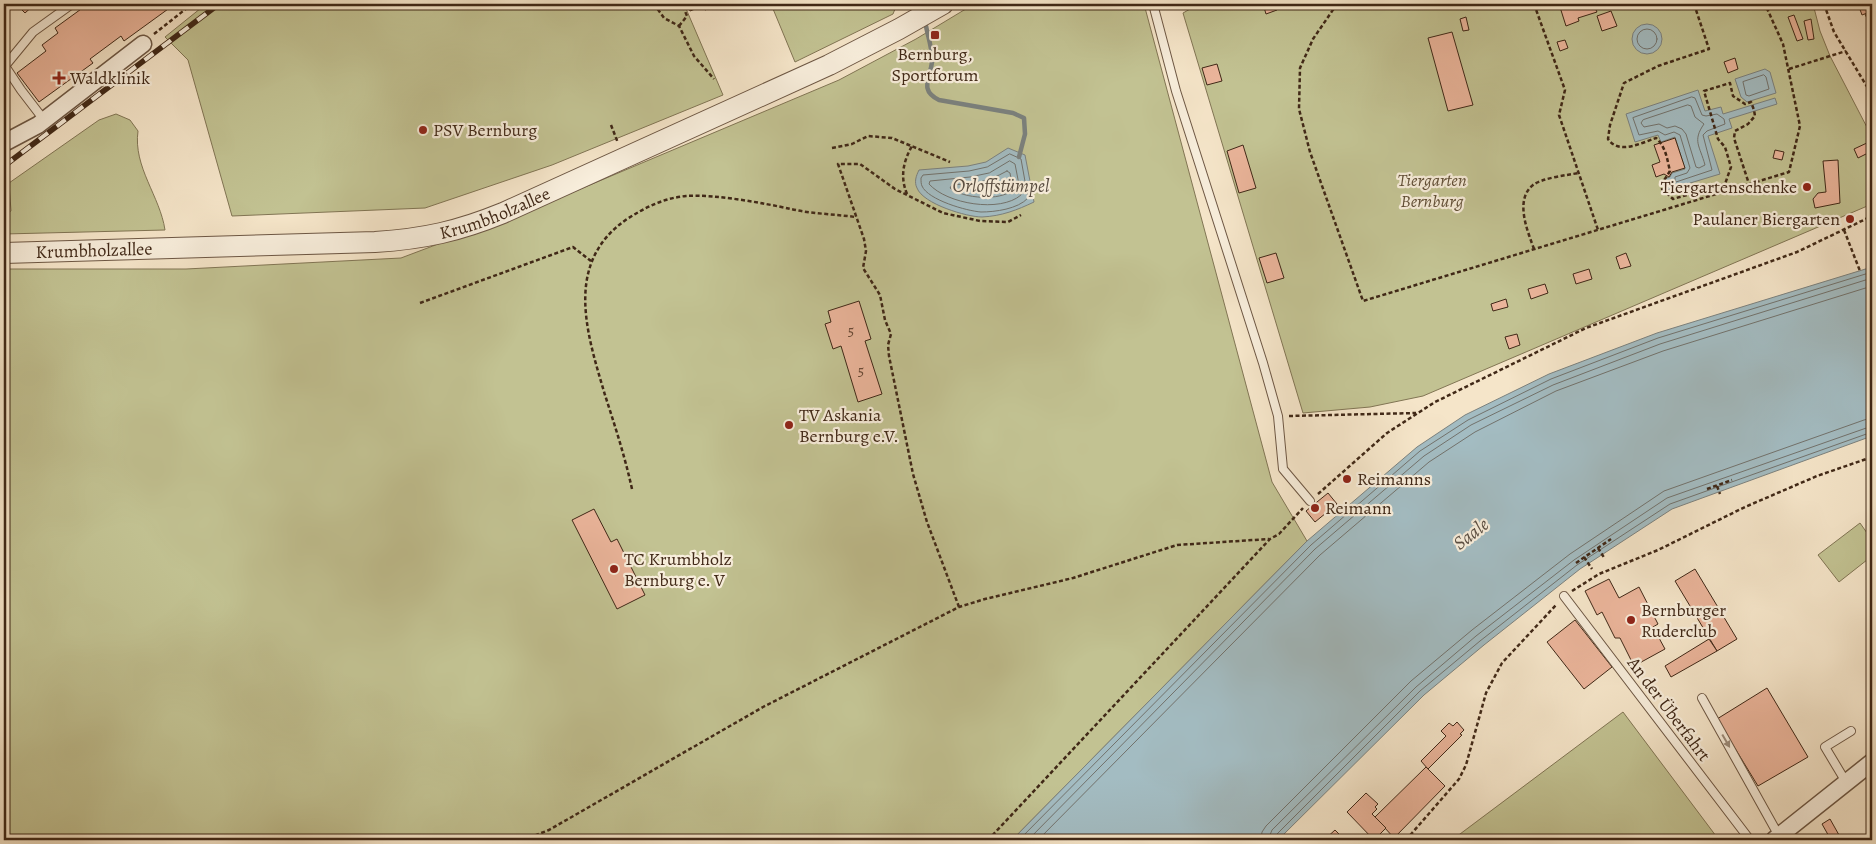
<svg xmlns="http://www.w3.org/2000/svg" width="1876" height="844" viewBox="0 0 1876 844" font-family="Alegreya,serif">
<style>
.green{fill:#c2c292;stroke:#817554}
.water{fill:#a3bcc2;stroke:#7b817e}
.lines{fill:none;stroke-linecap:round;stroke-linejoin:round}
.shore{stroke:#72726c;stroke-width:1}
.stream{stroke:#7b817e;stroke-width:4.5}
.building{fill:#ebb59b;stroke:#402817}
.service-casing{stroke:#6d5744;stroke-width:10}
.minor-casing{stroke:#6d5744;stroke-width:19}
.tertiary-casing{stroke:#6d5744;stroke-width:22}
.path{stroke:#402817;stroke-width:2.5;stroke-dasharray:4 2.5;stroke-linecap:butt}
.service{stroke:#f8eedc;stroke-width:8}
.minor{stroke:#f8eedc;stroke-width:16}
.tertiary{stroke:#f8eedc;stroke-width:20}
.rail-casing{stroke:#402817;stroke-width:5.5}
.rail{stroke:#f8eedc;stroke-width:4;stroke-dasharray:11;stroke-linecap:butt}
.oneway{fill:#9c8b7a}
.poi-dot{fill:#8f2418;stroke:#f8eedc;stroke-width:2}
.labels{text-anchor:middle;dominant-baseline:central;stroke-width:4.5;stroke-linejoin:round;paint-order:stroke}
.number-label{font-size:15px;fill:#6b4b38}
.poi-label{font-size:18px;fill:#402817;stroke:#f8eedc;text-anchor:start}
.park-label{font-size:18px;font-style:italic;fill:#604e36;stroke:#f8eedc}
.street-label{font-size:18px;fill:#402817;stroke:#f8eedc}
.water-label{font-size:19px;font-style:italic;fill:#594d42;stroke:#f8eedc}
</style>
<rect width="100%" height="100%" fill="#f5e5c9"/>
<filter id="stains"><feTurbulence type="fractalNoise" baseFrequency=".004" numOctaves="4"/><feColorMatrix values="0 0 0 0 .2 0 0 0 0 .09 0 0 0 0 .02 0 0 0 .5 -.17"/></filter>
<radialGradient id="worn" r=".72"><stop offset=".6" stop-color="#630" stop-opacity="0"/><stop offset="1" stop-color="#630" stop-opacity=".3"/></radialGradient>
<g class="green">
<polygon points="206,4 684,4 723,95 552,165 425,208 232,216 188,60 165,37"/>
<polygon points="771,4 897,4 893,14 795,62"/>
<polygon points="974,4 1144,4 1272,482 1307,541 1012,840 4,840 4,269 186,269 401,258 547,203 839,80 916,39"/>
<polygon points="1199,4 1813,4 1820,31 1830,56 1872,137 1872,204 1423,396 1370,407 1303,413 1183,13"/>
<path d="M116 114 130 120 138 131C133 167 160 196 165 230L4 234V214L11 211 9 183 99 120Z"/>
<polygon points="1860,523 1872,540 1872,556 1839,582 1818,555"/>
<polygon points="1623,712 1719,840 1452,840"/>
</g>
<g class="water">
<circle cx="1647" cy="39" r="15"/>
<polygon points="1765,69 1770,72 1776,93 1747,102 1741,97 1735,79"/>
<polygon points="1698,90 1705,111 1721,107 1723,114 1775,98 1777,104 1729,119 1732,128 1708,136 1720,174 1667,190 1664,179 1670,177 1672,173 1685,169 1675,137 1661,142 1658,135 1635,142 1626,114"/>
<path d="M1008 148 1025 155 1034 202C1017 210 1002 216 982 217 967 217 923 204 917 188 914 182 916 176 919 170L968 166 986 162Z"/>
<polygon points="1872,267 1872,436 1672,509 1580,569 1484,645 1424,695 1278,840 1012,840 1307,541 1417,447 1465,415 1549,374 1657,333"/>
</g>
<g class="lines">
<g class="shore">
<circle cx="1647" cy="39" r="10"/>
<polygon points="1764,75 1766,77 1769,89 1749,96 1746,95 1743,82"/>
<polygon points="1692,97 1695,98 1702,115 1706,116 1717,114 1724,119 1725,124 1707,131 1703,135 1712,170 1676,182 1675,180 1675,177 1687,173 1690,168 1680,135 1674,132 1665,135 1658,131 1639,135 1633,118"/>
<path d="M1688 105 1691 106 1695 117 1704 124C1692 141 1700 146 1705 165L1699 168 1696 167 1686 134 1682 129 1675 126 1667 128 1659 124 1644 127 1641 123 1643 120Z"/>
<path d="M1010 154 1021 159 1028 198C1018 209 995 212 981 212 967 211 928 200 922 186 921 184 921 181 921 178L923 175 969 171 987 167Z"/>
<path d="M1010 161 1015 164 1021 195C1000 213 947 204 929 184L930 181 970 177 989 173Z"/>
<path d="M1007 171 1010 173 1013 190C1000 201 964 199 950 188L952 185C977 183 985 183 1007 171Z"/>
<polyline points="1019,840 1311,545 1420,451 1468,420 1551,379 1658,338 1872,272"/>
<polyline points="1028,840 1315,549 1424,456 1471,425 1553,385 1660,344 1872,278"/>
<polyline points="1038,840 1320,555 1429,462 1475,432 1556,391 1663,351 1872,286"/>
<polyline points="1261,840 1262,832 1266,826 1411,681 1472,630 1570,554 1664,491 1864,420 1872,418"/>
<polyline points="1268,840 1272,830 1416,687 1476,636 1574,560 1667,498 1872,426"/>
<polyline points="1275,840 1276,835 1420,691 1480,641 1577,565 1670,504 1872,432"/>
</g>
<path class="stream" d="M926 26C928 37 933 51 932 62 930 79 919 90 939 100L1013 113 1024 118 1025 134 1019 157"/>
</g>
<g class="building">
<polygon points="22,4 35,4 25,13 19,7"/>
<polygon points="88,4 92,8 97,4 175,4 124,41 121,36 90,59 93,63 39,102 17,73 46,51 42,45 58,33 55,28"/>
<polygon points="687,4 721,4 705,10 703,6 690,11"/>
<polygon points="1263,4 1275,4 1277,10 1266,14"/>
<polygon points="1559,4 1593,4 1597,12 1578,18 1579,21 1566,26"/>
<polygon points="1858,4 1872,4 1872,11 1862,15"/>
<polygon points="1611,11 1617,26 1602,31 1597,16"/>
<polygon points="1872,11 1872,30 1865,14"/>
<polygon points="1794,15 1803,39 1797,41 1788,17"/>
<polygon points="1466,17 1469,30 1463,31 1460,19"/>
<polygon points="1811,19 1814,39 1808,40 1804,21"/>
<polygon points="1452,32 1473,105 1448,111 1428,38"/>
<polygon points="1565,40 1568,48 1560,51 1557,42"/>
<polygon points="1735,58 1738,69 1728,73 1724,62"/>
<polygon points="1217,64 1222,81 1207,85 1202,68"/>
<polygon points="1675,138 1685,168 1672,172 1669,177 1664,174 1656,177 1652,165 1660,162 1654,145"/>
<polygon points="1869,142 1872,151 1858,158 1854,149"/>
<polygon points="1243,145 1256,188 1239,193 1227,151"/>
<polygon points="1775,150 1784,152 1782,160 1773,158"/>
<polygon points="1872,158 1872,171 1869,171 1869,159"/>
<polygon points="1838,160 1840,203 1815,208 1813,199 1818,193 1826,192 1823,161"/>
<polygon points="1276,253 1284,278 1267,283 1259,258"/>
<polygon points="1626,253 1631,266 1620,269 1616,257"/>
<polygon points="1589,269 1592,279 1576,284 1573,274"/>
<polygon points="1545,284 1548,293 1531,299 1528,289"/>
<polygon points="1506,299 1508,307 1493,311 1491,304"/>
<polygon points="859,301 871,339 865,341 882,394 858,402 841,346 833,349 825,324 831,322 828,311"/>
<polygon points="1517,334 1520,345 1509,349 1505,337"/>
<polygon points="1328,493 1337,504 1315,522 1306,511"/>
<polygon points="594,509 611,542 617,539 645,595 617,609 572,520"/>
<polygon points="1695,569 1737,639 1717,651 1675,581"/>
<polygon points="1609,579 1619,598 1639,587 1658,624 1653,627 1665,649 1634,666 1620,638 1615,638 1602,612 1597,615 1585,591"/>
<polygon points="1575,620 1612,667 1584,689 1547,642"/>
<polygon points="1709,639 1717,651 1671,677 1665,666"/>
<polygon points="1767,688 1808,757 1758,786 1717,719"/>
<polygon points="1457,722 1464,730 1460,734 1462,735 1428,769 1421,761 1446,736 1441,731 1449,723 1453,726"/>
<polygon points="1426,767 1445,786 1394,838 1375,817"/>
<polygon points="1366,793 1378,804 1375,807 1377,809 1372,814 1386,828 1374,840 1347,812"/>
<polygon points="1830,819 1839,835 1831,840 1822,824"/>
<polygon points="1335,830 1345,840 1324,840"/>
</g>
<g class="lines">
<defs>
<g id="service">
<polyline points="1153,4 1176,91 1263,363 1278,416 1283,469 1310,501"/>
<polyline points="44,120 21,90 5,66 33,32 72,4"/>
<polyline points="1564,596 1750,840"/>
<polyline points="1702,698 1779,836"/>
<polyline points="1846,782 1825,747 1851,731"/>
</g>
<g id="minor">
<polyline points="4,143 38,125 143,44"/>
<polyline points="1774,840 1872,762"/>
</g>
<g id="tertiary">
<path id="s1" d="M4 253 375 242C424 239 459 231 503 213L829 65 899 29 943 4"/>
</g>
</defs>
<use href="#service" class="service-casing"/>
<use href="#minor" class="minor-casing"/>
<use href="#tertiary" class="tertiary-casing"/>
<g class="path">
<polyline points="654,4 664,18 679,26 694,56 714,79"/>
<polyline points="1337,4 1313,39 1300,68 1299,109 1310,152 1363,301 1789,172 1800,126 1783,44 1765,4"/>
<polyline points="1534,4 1565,90 1559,115 1598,230"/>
<path d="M1694 4 1709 49 1658 66 1624 83 1610 125 1608 139C1619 155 1641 143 1656 138 1666 147 1667 159 1670 171L1663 182 1662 189 1673 199 1725 184 1731 167 1725 147 1718 139 1704 91 1730 83 1733 96 1745 104 1751 102 1754 110 1755 116 1748 124 1735 131 1734 138 1749 184"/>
<polyline points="1824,4 1834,32 1872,95"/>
<polyline points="679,26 687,16 682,4"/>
<polyline points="154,34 192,4"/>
<polyline points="1789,69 1846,51"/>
<polyline points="611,125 618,143"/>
<polyline points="832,148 852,144 868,136 892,138 950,162"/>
<path d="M907 194C900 177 903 162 912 146"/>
<polyline points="1844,230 1860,271"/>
<path d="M1534 249C1528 232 1514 200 1533 185 1542 178 1567 175 1579 173"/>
<polyline points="420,303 573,247 591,261"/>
<polyline points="1289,416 1416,413"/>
<polyline points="1717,486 1720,494"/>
<path d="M632 489C625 457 615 426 605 395 587 334 563 263 627 219 646 207 664 198 686 196 715 194 763 203 791 209 812 214 834 214 855 217"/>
<polyline points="1707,489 1732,480"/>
<polyline points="1318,494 1387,433 1435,402 1586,328 1797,252 1872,216"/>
<polyline points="1598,548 1605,559"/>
<polyline points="1584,557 1592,569"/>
<polyline points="1576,563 1611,539"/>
<polyline points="1572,591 1599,574 1658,550 1745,507 1817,476 1872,457"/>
<polyline points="959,607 927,522 913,474 889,356 888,345 891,334 885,320 880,295 863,268 866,251 864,239 838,164 860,164 895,189 943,213 980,221 1008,222 1021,215"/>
<polyline points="523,840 549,830 763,707 959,607 985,599 1073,578 1177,545 1269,539"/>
<polyline points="988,840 1270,539 1279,534 1303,508"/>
<polyline points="1406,840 1459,779 1466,765 1486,693 1502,663 1557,604"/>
</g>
<use href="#service" class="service"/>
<use href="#minor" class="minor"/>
<use href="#tertiary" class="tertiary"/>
<defs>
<polyline id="rail" points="4,166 219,4"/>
</defs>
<use href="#rail" class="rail-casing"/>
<use href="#rail" class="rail"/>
</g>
<defs><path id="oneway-solid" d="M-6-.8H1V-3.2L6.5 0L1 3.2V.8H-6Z" transform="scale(1.25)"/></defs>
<use class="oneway" href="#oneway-solid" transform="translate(1726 741) rotate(60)"/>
<g class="poi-dot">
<rect x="930" y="30" width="10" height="10" rx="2.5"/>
<path d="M56.5 70.5h5v5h5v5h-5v5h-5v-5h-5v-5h5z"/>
<circle cx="423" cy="130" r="5"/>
<circle cx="1807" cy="187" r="5"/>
<circle cx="1850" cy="219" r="5"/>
<circle cx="789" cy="425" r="5"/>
<circle cx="1347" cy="479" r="5"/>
<circle cx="1315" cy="508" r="5"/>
<circle cx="614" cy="569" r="5"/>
<circle cx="1631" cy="620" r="5"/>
</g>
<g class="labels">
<g class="number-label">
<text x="851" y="331">5</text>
<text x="861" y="371">5</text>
</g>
<g class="poi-label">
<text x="935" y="54" text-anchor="middle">Bernburg,<tspan x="935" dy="21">Sportforum</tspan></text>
<text x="70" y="78">Waldklinik</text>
<text x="433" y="130">PSV Bernburg</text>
<text x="1797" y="187" text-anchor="end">Tiergartenschenke</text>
<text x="1840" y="219" text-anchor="end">Paulaner Biergarten</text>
<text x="799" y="415">TV Askania<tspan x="799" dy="21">Bernburg e.V.</tspan></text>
<text x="1357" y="479">Reimanns</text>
<text x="1325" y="508">Reimann</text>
<text x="624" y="559">TC Krumbholz<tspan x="624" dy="21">Bernburg e. V</tspan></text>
<text x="1641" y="610">Bernburger<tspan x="1641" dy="21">Ruderclub</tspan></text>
</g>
<g class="park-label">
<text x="1432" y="180">Tiergarten<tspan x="1432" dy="21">Bernburg</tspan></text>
</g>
<g class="street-label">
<text stroke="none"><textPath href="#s1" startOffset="495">Krumbholzallee</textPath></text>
<text stroke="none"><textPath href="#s1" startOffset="90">Krumbholzallee</textPath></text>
<text transform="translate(1669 709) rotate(53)">An der Überfahrt</text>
</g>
<g class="water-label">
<text x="1001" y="186">Orloffstümpel</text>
<text transform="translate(1471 534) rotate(-38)">Saale</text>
</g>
</g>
<rect width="1876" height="844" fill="none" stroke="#f5e5c9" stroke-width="20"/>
<rect x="5" y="5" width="1866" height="834" fill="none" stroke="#402817" stroke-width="2.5"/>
<rect x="10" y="10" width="1856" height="824" fill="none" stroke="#402817"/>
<rect width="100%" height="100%" filter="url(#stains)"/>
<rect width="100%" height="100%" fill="url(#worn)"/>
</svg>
